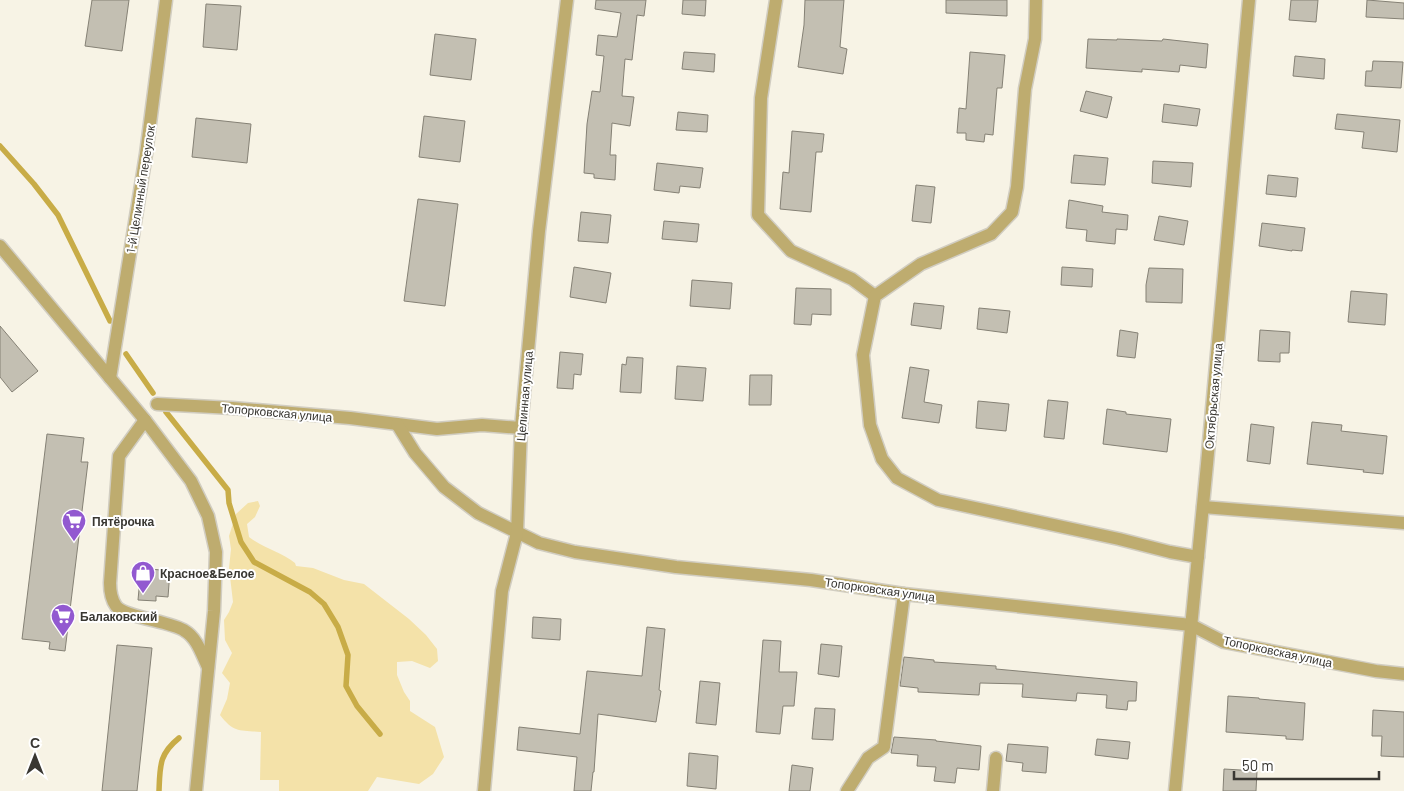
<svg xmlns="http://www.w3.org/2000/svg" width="1404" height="791" viewBox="0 0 1404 791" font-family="Barlow,sans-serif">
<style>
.green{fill:#f4e2a9}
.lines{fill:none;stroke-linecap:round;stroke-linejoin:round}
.stream{stroke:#c8ac47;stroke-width:5.5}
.building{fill:#c3bfb2;stroke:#858175}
.pedestrian-casing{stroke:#d1cdc1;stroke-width:15}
.minor-casing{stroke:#d1cdc1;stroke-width:15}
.tertiary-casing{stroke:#d1cdc1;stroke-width:15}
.pedestrian{stroke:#beac6f;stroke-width:12}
.minor{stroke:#beac6f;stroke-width:12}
.tertiary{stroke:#beac6f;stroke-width:12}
.labels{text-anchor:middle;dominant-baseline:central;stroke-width:4;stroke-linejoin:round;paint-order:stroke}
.street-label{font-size:12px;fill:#393732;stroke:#fff}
.poi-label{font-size:12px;font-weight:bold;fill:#393732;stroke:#fff;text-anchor:start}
</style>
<rect width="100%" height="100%" fill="#f7f3e5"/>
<path class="green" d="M258 501 260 506 255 517 247 524 249 537C263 548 281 552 295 563L296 566 313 568 344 580 364 584 409 619 426 635 437 649 438 661 430 668 412 661 397 662V675L404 692 410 701V711L435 727 444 757 433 774 419 784 377 777 368 791H279V780H260L261 732C239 730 234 733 220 715L227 699 230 683 222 673 232 653 225 640 224 620 229 612 233 602 229 568 231 549 229 536 236 514 248 503Z"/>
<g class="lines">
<g class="stream">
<polyline points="0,146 34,184 58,215 110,321"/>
<polyline points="126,354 153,393"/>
<polyline points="166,412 228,490 229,503 241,542 254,562 310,592 324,604 338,627 348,655 346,686 357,706 380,734"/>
<path d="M159 791C160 766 159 754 179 738"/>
</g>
</g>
<g class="building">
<polygon points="92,0 129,0 122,51 85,46"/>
<polygon points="596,0 646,0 644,16 637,15 632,60 625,59 622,96 634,97 630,126 612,123 610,155 616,155 615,180 594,178 594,174 584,173 587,124 592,91 600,92 604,56 596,55 598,35 617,37 621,13 595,9"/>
<polygon points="683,0 706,0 705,16 682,14"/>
<polygon points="805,0 844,0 840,47 847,49 843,74 798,67 804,25"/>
<polygon points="946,0 1007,0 1007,16 946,13"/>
<polygon points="1291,0 1318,0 1316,22 1289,20"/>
<polygon points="1367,0 1404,3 1404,19 1366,17"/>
<polygon points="206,4 241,6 237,50 203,47"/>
<polygon points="435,34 476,39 471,80 430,75"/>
<polygon points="1088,39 1117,40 1117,39 1162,41 1163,39 1208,44 1206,68 1180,65 1179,72 1142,69 1142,72 1086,68"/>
<polygon points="684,52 715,54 714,72 682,69"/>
<polygon points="970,52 1005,55 1002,88 997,88 993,135 985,134 984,142 966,140 966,133 957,133 959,108 966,109"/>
<polygon points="1295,56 1325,59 1324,79 1293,76"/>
<polygon points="1373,61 1403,62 1401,88 1365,86 1366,71 1372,71"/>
<polygon points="1086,91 1112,97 1107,118 1080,111"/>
<polygon points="1164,104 1200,109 1197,126 1162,122"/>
<polygon points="678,112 708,115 707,132 676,130"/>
<polygon points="1337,114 1400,120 1397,152 1362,148 1364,132 1335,129"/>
<polygon points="424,116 465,121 460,162 419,157"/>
<polygon points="196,118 251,124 247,163 192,157"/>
<polygon points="792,131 824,134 822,152 816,152 811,212 780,209 783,172 789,173"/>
<polygon points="1074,155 1108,158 1105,185 1071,183"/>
<polygon points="1153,161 1193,163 1191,187 1152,183"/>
<polygon points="657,163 703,168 700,188 680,186 679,193 654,190"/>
<polygon points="1268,175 1298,178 1296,197 1266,194"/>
<polygon points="916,185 935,187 931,223 912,221"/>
<polygon points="418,199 458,204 445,306 404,301"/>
<polygon points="1069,200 1103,206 1102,212 1128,215 1127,230 1116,229 1115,244 1086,241 1087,230 1066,228"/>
<polygon points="581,212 611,215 608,243 578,241"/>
<polygon points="1159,216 1188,221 1184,245 1154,240"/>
<polygon points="664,221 699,224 697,242 662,239"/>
<polygon points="1262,223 1305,228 1302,251 1292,250 1292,251 1259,246"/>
<polygon points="574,267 611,273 606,303 570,297"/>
<polygon points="1062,267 1093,269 1092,287 1061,285"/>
<polygon points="1149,268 1183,269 1182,303 1146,302 1146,285"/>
<polygon points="692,280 732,283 730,309 690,306"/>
<polygon points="796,288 831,289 831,315 812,314 811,325 794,324"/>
<polygon points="1351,291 1387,294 1385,325 1348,322"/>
<polygon points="914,303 944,306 941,329 911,325"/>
<polygon points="979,308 1010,311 1007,333 977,329"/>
<polygon points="0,326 38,371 12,392 0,377"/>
<polygon points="1120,330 1138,333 1135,358 1117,356"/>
<polygon points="1260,330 1290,332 1289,353 1280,353 1280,362 1258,361"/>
<polygon points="560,352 583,354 581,375 574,374 573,389 557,388"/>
<polygon points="627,357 643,358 641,393 620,392 622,364 626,365"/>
<polygon points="677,366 706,368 703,401 675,399"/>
<polygon points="910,367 929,370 924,402 942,405 939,423 902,418"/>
<polygon points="750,375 772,375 771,405 749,405"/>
<polygon points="1048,400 1068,402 1064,439 1044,437"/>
<polygon points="978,401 1009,404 1006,431 976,428"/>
<polygon points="1107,409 1126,412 1126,414 1171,419 1167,452 1103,444"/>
<polygon points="1312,422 1342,425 1341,431 1387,436 1383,474 1363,472 1364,470 1307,464"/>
<polygon points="1251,424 1274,427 1270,464 1247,461"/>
<polygon points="47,434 84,438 81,462 88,462 65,651 49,649 50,642 22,639"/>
<polygon points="141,568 170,571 168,597 156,596 156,601 138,600"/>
<polygon points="533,617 561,619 560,640 532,638"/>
<polygon points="647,627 665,629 659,690 661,691 656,722 598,714 594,772 593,772 591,791 574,791 577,757 517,750 519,727 580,734 587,671 642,676"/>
<polygon points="763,640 781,641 779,672 797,672 794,706 783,706 780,734 756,732"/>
<polygon points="821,644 842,646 839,677 818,674"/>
<polygon points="117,645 152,648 137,791 102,791"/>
<polygon points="904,657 934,660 934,662 996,666 996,669 1137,682 1136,701 1128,701 1127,710 1106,708 1107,695 1077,693 1076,701 1022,697 1023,684 980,683 979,695 918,692 918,688 900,686"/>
<polygon points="700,681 720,683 716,725 696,723"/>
<polygon points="1228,696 1259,698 1259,699 1305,703 1303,740 1286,739 1286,736 1226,732"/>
<polygon points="815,708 835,709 833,740 812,739"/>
<polygon points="1373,710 1404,712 1404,757 1381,756 1382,736 1372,736"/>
<polygon points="894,737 936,740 936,741 981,746 979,770 957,768 955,783 934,781 936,767 917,766 918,755 891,753"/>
<polygon points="1097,739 1130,742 1128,759 1095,755"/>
<polygon points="1008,744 1048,747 1046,773 1022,771 1023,763 1006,761"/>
<polygon points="689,753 718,756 716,789 687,786"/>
<polygon points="792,765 813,768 810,791 789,791"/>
<polygon points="1224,769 1257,771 1256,791 1223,791"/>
</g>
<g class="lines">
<defs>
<polyline id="pedestrian" points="157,404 232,408 350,418 437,429 482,425 521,428"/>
<g id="minor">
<polyline points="776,0 761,98 758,215 791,251 852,279 875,296"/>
<polyline points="1036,0 1035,39 1025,89 1017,187 1012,212 991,234 921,264 875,296 863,355 870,425 882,459 897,478 938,500 1119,539 1170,552 1198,557"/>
<polyline points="0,246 145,420 191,481 208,516 216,552 214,611 196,791"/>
<polyline points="110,378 146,154 166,0"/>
<path d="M145 420 119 456 110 583C110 591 111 599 116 606 125 618 171 621 185 631 197 638 202 655 208 667"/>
<polyline points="397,424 415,453 444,487 478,513 539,543 575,552 676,567 811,580 904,594 1191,625 1224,642 1376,671 1404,674"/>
<polyline points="1203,507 1404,523"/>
<polyline points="484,791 502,591 517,533 521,428 539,231 567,0"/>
<polyline points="847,791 868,758 884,747 904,594"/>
<polyline points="993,791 996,758"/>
</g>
<polyline id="tertiary" points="1175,791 1207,464 1249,0"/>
</defs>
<use href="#pedestrian" class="pedestrian-casing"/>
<use href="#minor" class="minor-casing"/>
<use href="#tertiary" class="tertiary-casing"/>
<use href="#pedestrian" class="pedestrian"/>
<use href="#minor" class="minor"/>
<use href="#tertiary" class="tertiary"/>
</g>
<defs>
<symbol id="supermarket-pin" viewBox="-11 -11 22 30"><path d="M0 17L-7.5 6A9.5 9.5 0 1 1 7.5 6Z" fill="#9259d0" stroke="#fff"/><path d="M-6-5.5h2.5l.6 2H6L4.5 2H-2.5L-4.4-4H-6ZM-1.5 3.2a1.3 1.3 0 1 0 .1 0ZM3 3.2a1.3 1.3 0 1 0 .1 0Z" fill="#fff"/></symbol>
<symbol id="shop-pin" viewBox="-11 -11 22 30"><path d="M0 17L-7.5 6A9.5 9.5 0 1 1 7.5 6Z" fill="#9259d0" stroke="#fff"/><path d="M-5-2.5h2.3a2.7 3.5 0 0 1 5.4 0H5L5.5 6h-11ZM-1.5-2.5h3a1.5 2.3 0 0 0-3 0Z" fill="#fff"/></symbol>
</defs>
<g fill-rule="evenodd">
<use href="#supermarket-pin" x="60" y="507" width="28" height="38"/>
<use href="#shop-pin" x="129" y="559" width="28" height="38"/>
<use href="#supermarket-pin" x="49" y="602" width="28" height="38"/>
</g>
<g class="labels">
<g class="street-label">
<text transform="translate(140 189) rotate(-81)">1-й Целинный переулок</text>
<text transform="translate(524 396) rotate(-85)">Целинная улица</text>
<text transform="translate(1213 396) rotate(-85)">Октябрьская улица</text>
<text transform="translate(277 412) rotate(5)">Топорковская улица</text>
<text transform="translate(880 589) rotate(8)">Топорковская улица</text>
<text transform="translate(1278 651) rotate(12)">Топорковская улица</text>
</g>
<g class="poi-label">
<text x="92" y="521">Пятёрочка</text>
<text x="160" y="573">Красное&amp;Белое</text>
<text x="80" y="616">Балаковский</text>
</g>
</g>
<g transform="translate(35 756)" stroke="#ffffff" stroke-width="4" paint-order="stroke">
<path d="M0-4L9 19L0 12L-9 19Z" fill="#393732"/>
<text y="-8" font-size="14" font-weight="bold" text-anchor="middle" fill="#393732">С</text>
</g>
<path d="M1234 771v8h145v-8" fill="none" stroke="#393732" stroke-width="2.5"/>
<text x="1242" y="771" font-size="15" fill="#393732" stroke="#ffffff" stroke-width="4" paint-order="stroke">50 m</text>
</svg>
